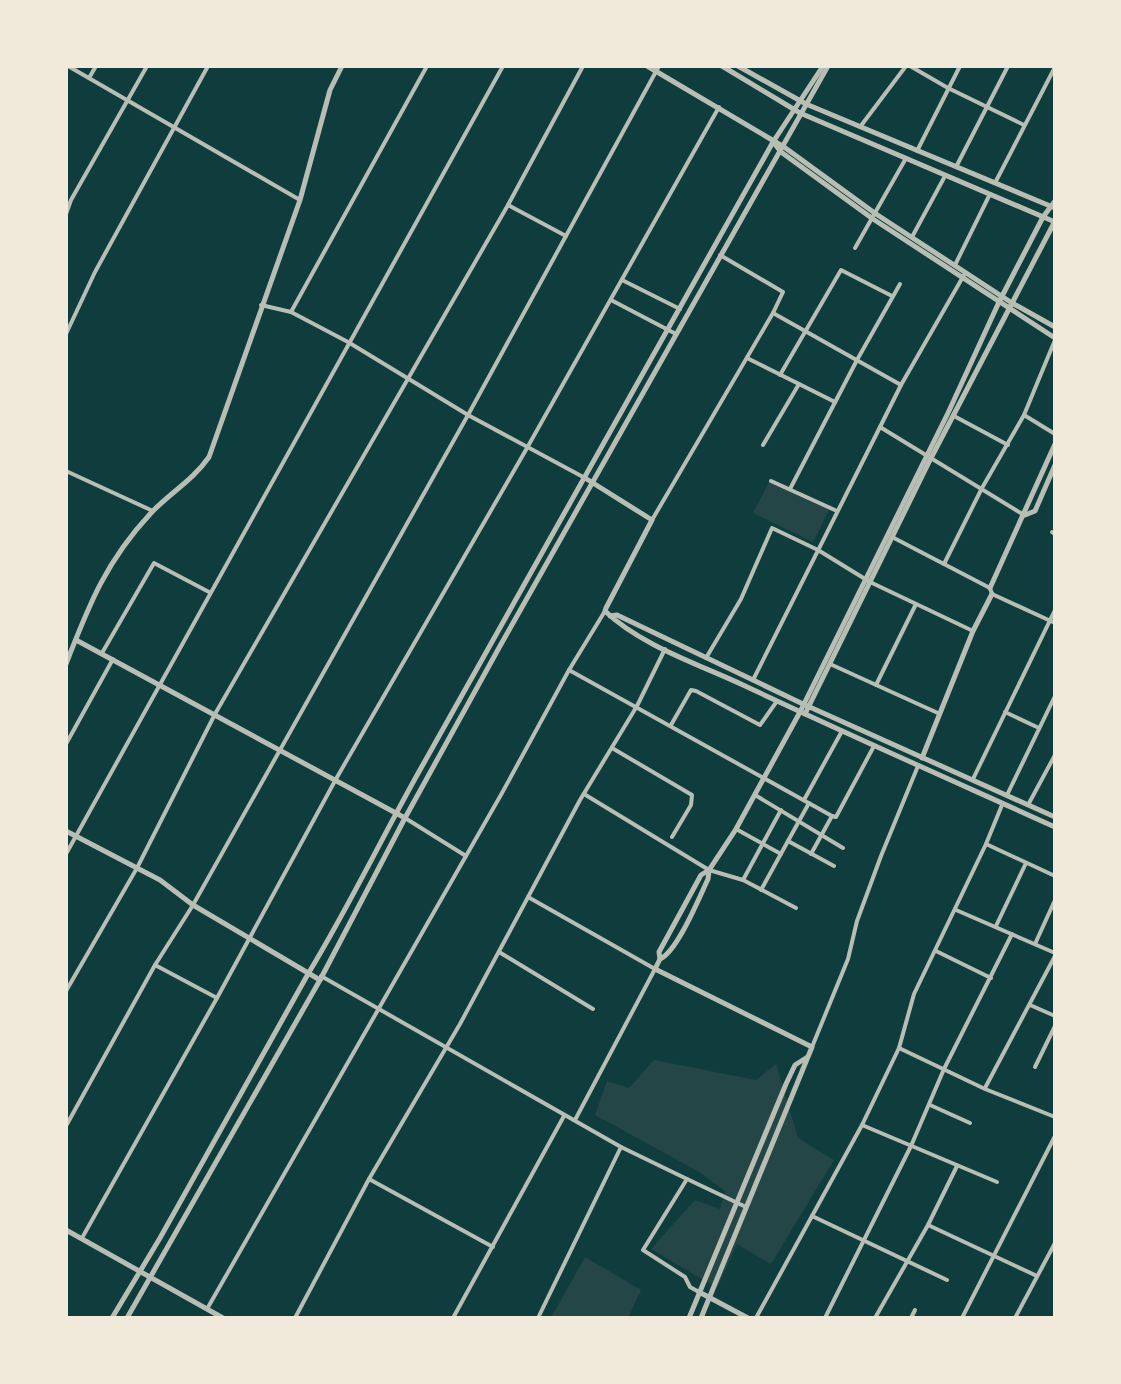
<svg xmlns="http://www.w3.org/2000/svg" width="1121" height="1384" viewBox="0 0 1121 1384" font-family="Mulish,sans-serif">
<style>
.green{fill:#244646}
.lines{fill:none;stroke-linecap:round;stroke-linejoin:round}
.minor{stroke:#b8beb3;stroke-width:4}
.tertiary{stroke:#b8beb3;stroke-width:5}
</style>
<rect width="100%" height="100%" fill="#0f3d3e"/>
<g class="green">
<polygon points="769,482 829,510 813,542 753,513"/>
<polygon points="654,1060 756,1080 776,1064 798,1138 834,1160 771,1264 737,1244 717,1288 651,1249 695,1200 720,1209 725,1191 701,1173 595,1115 607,1081 629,1088"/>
<polygon points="585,1257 641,1290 628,1318 551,1318"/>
</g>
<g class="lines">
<g class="minor">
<polyline points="68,66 300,200"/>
<polyline points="910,66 948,88 1024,125"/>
<polyline points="89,78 96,66"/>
<polyline points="860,127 906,66"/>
<polyline points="917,151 960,66"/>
<polyline points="956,167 1008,66"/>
<polyline points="995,183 1055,67"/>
<polyline points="508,205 566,236"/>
<polyline points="66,214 71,200 147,66"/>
<polyline points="912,237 945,176"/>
<polyline points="855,248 905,160"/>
<polyline points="720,255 783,292 773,313"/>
<polyline points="955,265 990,194"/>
<polyline points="622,280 680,309"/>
<polyline points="611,300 676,334"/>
<polyline points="261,305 291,312 348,342 468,415 585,478"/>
<polyline points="291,312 427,66"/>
<polyline points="66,334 95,272 208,66"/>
<polyline points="747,358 835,402"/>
<polyline points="780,375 841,270 892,296"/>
<polyline points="1024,415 1055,434"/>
<polyline points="954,416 1008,445"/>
<polyline points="880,427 901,385"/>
<polyline points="763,445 799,384"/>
<polyline points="66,471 153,511"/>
<polyline points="771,481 837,511"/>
<polyline points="790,489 857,360 900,284"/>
<polyline points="652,520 773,313 901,385 964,275"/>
<polyline points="1052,532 1055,534"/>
<polyline points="892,537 990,588 992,594 1055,623"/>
<polyline points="944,564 982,488 1024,415 1055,340"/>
<polyline points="102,653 154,563 209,592"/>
<polyline points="706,658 741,599 772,528 818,550 870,582 973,631"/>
<polyline points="830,664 940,714"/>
<polyline points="569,670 832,816"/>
<polyline points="753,680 880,427 1024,515"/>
<polyline points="876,685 916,604"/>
<polyline points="1005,712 1039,728"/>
<polyline points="671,725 691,690 696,691 760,725 777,701"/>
<polyline points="66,744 113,659"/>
<polyline points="612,748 692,795 691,805 672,837"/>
<polyline points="973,779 1055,610"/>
<polyline points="584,794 709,870 743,880 796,908"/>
<polyline points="755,795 843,848"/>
<polyline points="1007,795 1055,696"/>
<polyline points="804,800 842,731"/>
<polyline points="1028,805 1055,755"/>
<polyline points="405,818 466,856"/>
<polyline points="736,829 781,854"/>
<polyline points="788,841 809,803"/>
<polyline points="986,844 1055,876"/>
<polyline points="66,854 503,66"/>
<polyline points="811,854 832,816 836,817 874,746"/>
<polyline points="743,880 781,810"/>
<polyline points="761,890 788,841 834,866"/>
<polyline points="528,897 655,969 575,1120"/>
<polyline points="956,910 1055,953"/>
<polyline points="996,926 1026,863"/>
<polyline points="1035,944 1055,900"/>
<polyline points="936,951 991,978"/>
<polyline points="499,952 593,1009"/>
<polyline points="155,965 193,905 468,415 659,66"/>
<polyline points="321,976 621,1147 538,1318"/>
<polyline points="66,991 137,868 215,714 508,205 583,66"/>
<polyline points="217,998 336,779 527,448 719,107"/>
<polyline points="1030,1005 1055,1016"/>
<polyline points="812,1047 848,959 857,921 881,856 918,766"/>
<polyline points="899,1048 985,1089 1055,1117"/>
<polyline points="1035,1067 1055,1026"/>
<polyline points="985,1088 1055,956"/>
<polyline points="930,1105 970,1123"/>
<polyline points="862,1125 997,1182"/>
<polyline points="66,1126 155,965 217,998 82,1238"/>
<polyline points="621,1147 687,1179 643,1250 685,1277 690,1287 699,1292"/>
<polyline points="369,1179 493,1247"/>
<polyline points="687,1179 746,1207"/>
<polyline points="812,1216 947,1280"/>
<polyline points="928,1225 1037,1276"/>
<polyline points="207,1309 502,793 569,670 605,611"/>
<polyline points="295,1318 369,1179 460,1024 580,800 637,706 665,649"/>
<polyline points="453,1318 564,1116"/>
<polyline points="756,1318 862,1125 899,1048 914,994 986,844 1002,805"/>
<polyline points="825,1318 911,1146 944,1069 1012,934"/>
<polyline points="875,1318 928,1225 957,1166"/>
<polyline points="911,1318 915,1310"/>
<polyline points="962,1318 1055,1136"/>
<polyline points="1015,1318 1055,1243"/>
</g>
<g class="tertiary">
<polyline points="647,66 784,147 876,214 1012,303 1055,327"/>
<polyline points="722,66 800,113 1055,222"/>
<polyline points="738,66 806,104 1055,208"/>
<polyline points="774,143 781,152 873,219 1055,338"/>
<path d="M585 478 652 520 606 608 605 611C640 645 698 664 743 685 847 734 951 780 1055 827"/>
<polyline points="1025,515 1035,511 1055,465"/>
<polyline points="990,588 1055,444"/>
<polyline points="610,616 617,615 803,704 1055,817"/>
<polyline points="76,640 405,818"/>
<path d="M66 664C89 605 106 561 151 513 170 493 193 480 209 457L300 200 330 90 342 66"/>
<polyline points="805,714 930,460 1055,221"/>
<polyline points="922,758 973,631 992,594"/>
<polyline points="66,831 160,880 193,905 320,980"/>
<path d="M660 959C677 952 699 898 708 879L709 871"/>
<polyline points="66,1230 223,1318"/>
<polyline points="699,1292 748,1318"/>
<path d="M112 1318 160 1238 308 974C350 905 385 831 425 761 543 555 658 348 773 142L823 66"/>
<polyline points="127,1318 320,980 405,818 500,646 828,66"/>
<polyline points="689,1318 786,1084 795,1065 806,1058"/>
<polyline points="701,1318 812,1047 655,969 660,959 659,952 701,875 709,870 736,829 800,712 948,413 999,302 1043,217 1055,201"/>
</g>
</g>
<rect width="1121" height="1384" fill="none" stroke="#f1e9da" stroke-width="136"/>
</svg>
